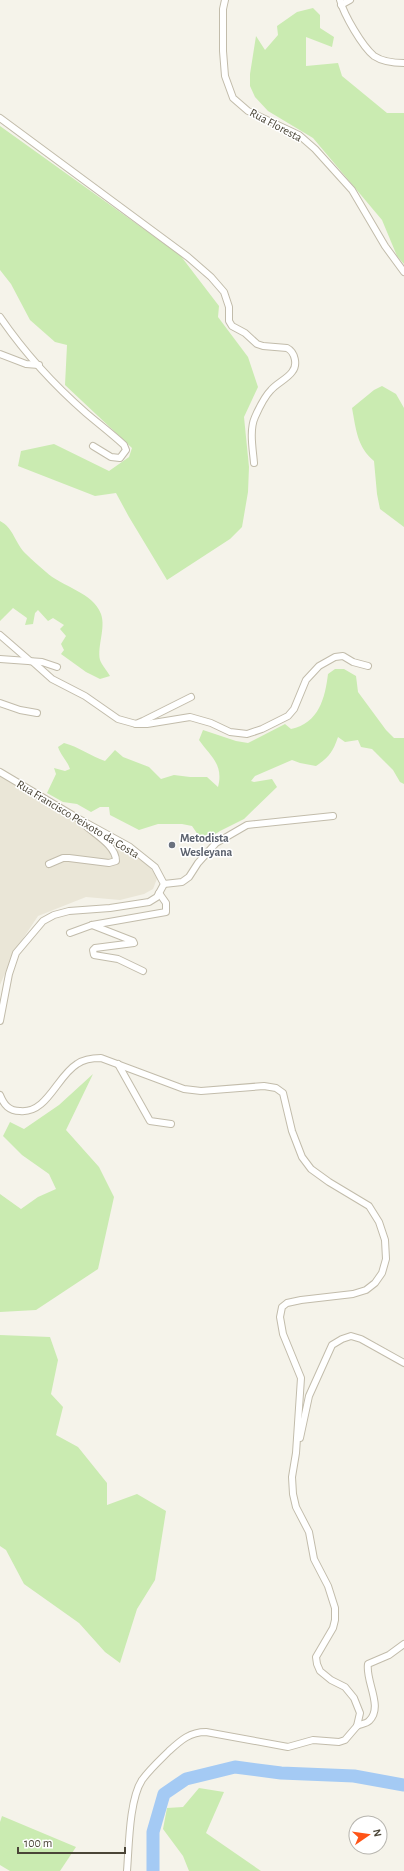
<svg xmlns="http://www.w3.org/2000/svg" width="404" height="1871" viewBox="0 0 404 1871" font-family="'Alegreya Sans',sans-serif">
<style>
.residential{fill:#eae6d7}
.green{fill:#caebb1}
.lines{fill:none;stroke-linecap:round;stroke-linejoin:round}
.river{stroke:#a4caf4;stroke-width:13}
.street-casing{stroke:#c2bcab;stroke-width:8}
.street{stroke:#fff;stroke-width:6}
.worship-dot{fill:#6b7280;stroke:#fff;stroke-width:1.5}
.labels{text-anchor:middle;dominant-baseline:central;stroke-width:3;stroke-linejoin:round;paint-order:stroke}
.street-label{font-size:12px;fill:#4a4537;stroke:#fff}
.worship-label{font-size:12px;font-weight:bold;fill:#5b616d;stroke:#fff;text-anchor:start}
</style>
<rect width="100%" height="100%" fill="#f5f3ea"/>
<polygon class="residential" points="0,775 55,810 116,840 136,854 158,876 153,889 144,894 120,900 86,897 38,916 14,952 0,985"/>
<g class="green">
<polygon points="313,8 320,15 320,28 334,37 332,47 306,37 306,66 338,63 342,76 387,113 404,113 404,264 397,256 382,220 313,138 268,111 255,97 250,86 250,74 256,36 265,50 278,35 277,26 297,12"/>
<polygon points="0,126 180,255 219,306 218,317 248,357 258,387 244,417 249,467 248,492 242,527 230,539 167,580 129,517 116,493 95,496 18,466 21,451 54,444 109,471 129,457 132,448 65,385 67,345 55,342 30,320 11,284 0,270"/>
<path d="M382 386 396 394 404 408V527L380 509 377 494 374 461C357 447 356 429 352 408L374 390Z"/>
<path d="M0 521C14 528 15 544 26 554 32 560 39 566 46 572 62 587 93 592 101 614 106 628 97 646 100 660 102 665 107 671 110 676L100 679 86 672 61 654 64 650 61 644 66 636 60 629 64 625 53 618 48 621 38 610 35 613 33 624 25 625 27 618 13 608 0 621Z"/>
<path d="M335 669H344L356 676 358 692 386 730 394 738H404V784L400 782 393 770 372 749 361 747 358 740 345 742 338 737C333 752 329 757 316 766L300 763 292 760 255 776 251 781 254 782 272 779 277 787 244 819 220 831 203 842 192 826 182 824H158L139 830 110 815 109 807H100L91 812 77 804 63 802 47 793 56 774 54 768 65 771 70 769C67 760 61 756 58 747L64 743C79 747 91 756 105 761L115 750 123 757 149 767 161 779 174 775 190 777H207L218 787C224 764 210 756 199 740L203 730 236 741 248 743 285 724 291 729C319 723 325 698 328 674Z"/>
<polygon points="93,1074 66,1130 99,1167 114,1197 98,1269 36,1310 0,1312 0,1194 21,1209 38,1197 56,1189 49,1174 22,1155 3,1136 10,1122 24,1129 59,1105"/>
<polygon points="0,1335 50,1337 58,1360 51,1394 63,1407 56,1435 78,1447 107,1483 107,1505 137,1494 166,1511 155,1580 137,1609 120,1663 105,1652 79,1623 24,1584 6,1550 0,1546"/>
<polygon points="199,1788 224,1792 206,1833 261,1871 189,1871 183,1856 163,1829 167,1808 183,1807"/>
<polygon points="2,1816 76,1847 60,1871 10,1871 0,1865 0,1822"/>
</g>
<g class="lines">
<polyline class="river" points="153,1871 153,1832 164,1794 186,1779 235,1767 281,1773 354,1776 404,1785"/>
<defs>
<g id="street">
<polyline points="225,0 223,9 223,51 225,76 233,98 248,111 299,135 315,149 352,190 385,246 404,272"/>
<path d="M340 0C344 15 362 46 374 56 383 62 394 63 404 63"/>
<polyline points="341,5 350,0"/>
<path d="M0 118 188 257 211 277 224 292 229 307V321L232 326 245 333 257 344 263 346 287 348C295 352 298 365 292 372 287 379 277 383 271 390 264 397 259 408 255 417 249 430 253 450 254 463"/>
<path d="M0 317C24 352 54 385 86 413 99 424 112 434 124 445L126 450 120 458 111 457 93 446"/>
<polyline points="0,354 26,364 39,365"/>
<polyline points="0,635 30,661"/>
<polyline points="0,659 42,662 57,667"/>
<polyline points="33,662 52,679 85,696 118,719 136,724 143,721 191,697"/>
<polyline points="0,703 20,710 37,713"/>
<polyline points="136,724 147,724 190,717 211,723 230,732 247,734 262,729 288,716 294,709 306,680 319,666 335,657 343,656 353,662 368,666"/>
<polyline points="0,772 79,819 130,847 155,867 164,884 157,897 149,902 110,908 69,911 54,915 43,921 16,953 9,974 0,1021"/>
<path d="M49 864 63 858H69L109 863 116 861C116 846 96 835 86 826"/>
<polyline points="164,884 182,882 189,877 198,863 216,843 247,825 333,816"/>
<polyline points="92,925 133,941 134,943 95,948 93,950 94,955 118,959 143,971"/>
<polyline points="70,933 92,925 166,912 166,903 159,893"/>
<polyline points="118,1064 150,1121 171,1124"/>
<path d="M0 1095C4 1105 9 1111 20 1111 47 1114 57 1076 77 1064 84 1059 93 1058 101 1058L184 1089 201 1091 264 1086 276 1088 283 1093 292 1131 302 1157 311 1169 329 1182 369 1206 379 1222 385 1240 386 1259 382 1273 375 1283 366 1290 353 1294 301 1300 287 1303 282 1307 280 1317 283 1334 301 1378 296 1453 292 1477 293 1494 296 1507 309 1532 314 1559 328 1586 335 1608V1620L333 1628 316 1657 317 1664 320 1671 331 1680 345 1687 354 1698 360 1713 357 1726 345 1740 339 1742 313 1740 288 1747 206 1732C190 1732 181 1740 169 1751 160 1760 150 1769 142 1780 129 1800 129 1847 127 1871"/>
<polyline points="300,1438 309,1396 332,1345 342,1339 351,1336 361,1339 404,1363"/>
<path d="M357 1726C360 1724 366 1724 369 1721 384 1707 365 1681 368 1664L389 1655 404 1644"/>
</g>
</defs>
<use href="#street" class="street-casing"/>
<use href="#street" class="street"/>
</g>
<circle class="worship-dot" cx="172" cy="845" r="4"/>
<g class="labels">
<g class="street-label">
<text transform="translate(276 125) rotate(28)">Rua Floresta</text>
<text transform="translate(78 819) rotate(31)">Rua Francisco Peixoto da Costa</text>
</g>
<g class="worship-label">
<text x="180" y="838">Metodista<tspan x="180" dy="14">Wesleyana</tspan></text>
</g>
</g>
<g transform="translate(368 1835) rotate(77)"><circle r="19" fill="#ffffff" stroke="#b7b5af"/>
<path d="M0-3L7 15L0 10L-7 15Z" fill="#ff5417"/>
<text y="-6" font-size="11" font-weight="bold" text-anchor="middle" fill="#4a4537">N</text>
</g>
<path d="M18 1847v6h107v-6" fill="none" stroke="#4a4537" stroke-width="2"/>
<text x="24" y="1847" font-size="12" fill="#4a4537" stroke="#ffffff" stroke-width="3" paint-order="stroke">100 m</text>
</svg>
